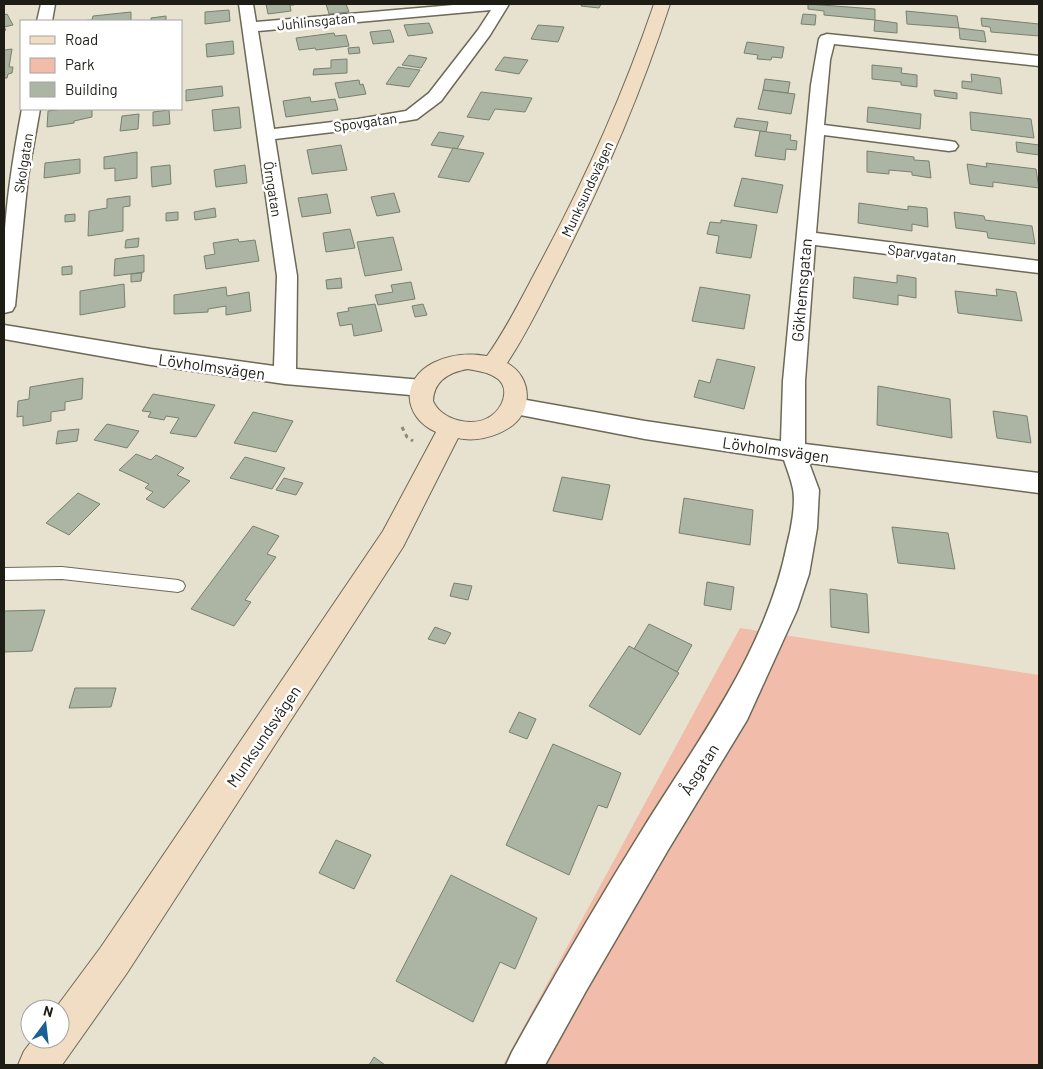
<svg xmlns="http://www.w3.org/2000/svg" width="1043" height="1069" viewBox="0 0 1043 1069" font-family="Barlow,sans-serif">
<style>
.green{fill:#f1bca9}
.building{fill:#acb4a3;stroke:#78806f}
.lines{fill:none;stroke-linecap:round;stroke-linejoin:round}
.lane-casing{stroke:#6c6958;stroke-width:2}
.street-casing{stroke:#6c6958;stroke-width:3}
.secondary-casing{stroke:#6c6958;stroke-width:2}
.path{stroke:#8c8a7c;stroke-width:3;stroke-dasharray:4 4;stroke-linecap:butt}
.lane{fill:#fff;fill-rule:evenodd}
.street{fill:#fff;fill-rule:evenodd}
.secondary{fill:#f0ddc3;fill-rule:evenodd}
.labels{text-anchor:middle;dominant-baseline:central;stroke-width:5;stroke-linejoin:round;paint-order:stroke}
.far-street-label{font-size:14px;fill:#1d1c15;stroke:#fff}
.street-label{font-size:16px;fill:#1d1c15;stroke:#fff}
</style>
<rect width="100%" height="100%" fill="#e6e2cf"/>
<polygon class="green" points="740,628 1039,675 1039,1065 503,1065"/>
<g class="building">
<polygon points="266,4 293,4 294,5 290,5 291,11 268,14"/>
<polygon points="326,4 346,4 349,12 329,14"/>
<polygon points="582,4 601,4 599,8 581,6"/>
<polygon points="808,4 875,9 875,20 824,15 824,11 808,9"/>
<polygon points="229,10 230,21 205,24 205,12"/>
<polygon points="906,11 957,16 959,28 907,24"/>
<polygon points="131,12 131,21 79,21 92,20 93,16"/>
<polygon points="7,14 13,25 4,27 6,30 4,31 4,15"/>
<polygon points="803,14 816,15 815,25 801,24"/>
<polygon points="166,16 166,21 151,21 151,18"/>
<polygon points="981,18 1039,24 1039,36 991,32 990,27 982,26"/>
<polygon points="875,20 897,23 897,33 874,31"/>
<polygon points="429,23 433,33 408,36 404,25"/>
<polygon points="538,25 564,27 558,42 531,39"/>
<polygon points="959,28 984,31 986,42 960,39"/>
<polygon points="390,30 394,42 373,44 370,32"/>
<polygon points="334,33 335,36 346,35 349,46 316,50 315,48 299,50 296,38"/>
<polygon points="233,41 234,54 207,57 206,44"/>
<polygon points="747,42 784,47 782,58 772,57 771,60 757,59 758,55 744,53"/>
<polygon points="359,47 360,53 349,54 348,48"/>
<polygon points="12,49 9,67 13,67 12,73 8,74 7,78 4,78 4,50"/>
<polygon points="409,55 427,58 421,68 402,65"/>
<polygon points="504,57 528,60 519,74 495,70"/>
<polygon points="347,59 347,73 313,75 314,69 331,68 331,60"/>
<polygon points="872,65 902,68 901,73 917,75 917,87 901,85 901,82 872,79"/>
<polygon points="398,67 420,70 409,87 386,84"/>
<polygon points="971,74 1000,78 1002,94 962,88 962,81 972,82"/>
<polygon points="765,79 790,82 788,93 763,90"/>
<polygon points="359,80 360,85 363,84 366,94 339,98 335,83"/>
<polygon points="222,86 223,96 186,101 186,90"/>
<polygon points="763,90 795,94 791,114 758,109"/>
<polygon points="934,90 957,93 957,99 935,96"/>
<polygon points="481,92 532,98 525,112 495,109 489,120 467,117"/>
<polygon points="310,97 311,102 335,99 338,110 286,117 283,101"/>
<polygon points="239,107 241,128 214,131 212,110"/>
<polygon points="868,107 921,114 920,129 867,122"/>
<polygon points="63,109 92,109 92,117 74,121 74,123 47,127 48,111"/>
<polygon points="169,110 170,124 153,126 153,112"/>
<polygon points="970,112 1031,119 1034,138 971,130"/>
<polygon points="139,114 138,129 120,131 122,116"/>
<polygon points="737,118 768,122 766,132 734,127"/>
<polygon points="760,131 791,135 790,140 797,141 796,150 786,149 785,160 755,156"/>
<polygon points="439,132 464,136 457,149 431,145"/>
<polygon points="1016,142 1039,145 1039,155 1017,152"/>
<polygon points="341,145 347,170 312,174 307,150"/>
<polygon points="453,148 484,153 469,182 438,177"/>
<polygon points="867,151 914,157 914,160 929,161 931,178 912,175 912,172 889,170 889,174 867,172"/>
<polygon points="137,152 137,178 115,181 115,168 104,169 104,157"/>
<polygon points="80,159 80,173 44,178 45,163"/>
<polygon points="986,163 1036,169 1039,188 993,182 993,187 970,184 967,164 987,167"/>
<polygon points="170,165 171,184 152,187 151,167"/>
<polygon points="245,165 247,183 216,187 214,170"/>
<polygon points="742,178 783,185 777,213 734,206"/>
<polygon points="394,193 400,212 377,216 371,197"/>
<polygon points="327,194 331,213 302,217 298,198"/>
<polygon points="130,196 130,206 123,207 123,231 88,236 89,211 107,208 107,199"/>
<polygon points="859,203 908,210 908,206 927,208 928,227 912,224 912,231 858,223"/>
<polygon points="215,208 216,217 195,220 194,212"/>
<polygon points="178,212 178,220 166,221 166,213"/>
<polygon points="954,212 984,216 985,220 1032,226 1035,244 988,238 987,232 956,228"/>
<polygon points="75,214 75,221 65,222 65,215"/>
<polygon points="721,220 757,225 751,258 716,253 719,236 707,234 710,222 721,223"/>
<polygon points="350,229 355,248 326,252 323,233"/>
<polygon points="393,237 402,270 365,276 357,242"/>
<polygon points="139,238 138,247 125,248 126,240"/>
<polygon points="238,239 239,242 255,240 259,261 206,269 204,256 215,254 213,243"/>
<polygon points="144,255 144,272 114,276 115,259"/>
<polygon points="72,266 72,274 62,275 62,267"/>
<polygon points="142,273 141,281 131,282 131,274"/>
<polygon points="897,275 916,278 916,298 898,295 898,305 853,298 854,277 897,283"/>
<polygon points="341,278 342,288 327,289 326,280"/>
<polygon points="411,282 415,299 378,305 375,295 393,292 391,285"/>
<polygon points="124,284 125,307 80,315 80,291"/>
<polygon points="226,287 227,296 249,292 251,311 226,315 226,306 208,309 208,312 174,314 174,295"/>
<polygon points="700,287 750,295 744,329 692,321"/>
<polygon points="996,289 1016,292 1022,321 958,313 955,291 997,296"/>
<polygon points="375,304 382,331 354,336 352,324 340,326 337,313 349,311 348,308"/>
<polygon points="423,304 427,315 415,317 412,306"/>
<polygon points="717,359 755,367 744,409 694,397 699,380 710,383"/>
<polygon points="83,378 82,399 65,402 65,410 51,412 51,421 23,426 23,416 17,417 18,401 29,399 30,387"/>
<polygon points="878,386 950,399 952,438 877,425"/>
<polygon points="153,394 215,405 196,437 170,433 179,418 166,416 164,420 148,417 151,412 142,411"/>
<polygon points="993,411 1027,416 1031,443 997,438"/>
<polygon points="253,412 293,421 276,452 234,443"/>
<polygon points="107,424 139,431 127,448 94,440"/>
<polygon points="79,429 77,441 56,444 58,431"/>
<polygon points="136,454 151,460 156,455 184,468 177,475 190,481 164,508 146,499 153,492 145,488 149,484 119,470"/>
<polygon points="245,457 285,468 272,489 230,478"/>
<polygon points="562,477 610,485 602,520 553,511"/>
<polygon points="284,478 303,483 296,495 276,490"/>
<polygon points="78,493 100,504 69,535 46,523"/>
<polygon points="684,498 753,510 750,545 679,533"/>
<polygon points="253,526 279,536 267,554 276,557 245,600 251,602 234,626 191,609"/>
<polygon points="892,527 948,533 955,569 898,563"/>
<polygon points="707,582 734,587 731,610 704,605"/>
<polygon points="454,583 472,586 468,600 450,596"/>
<polygon points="830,589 867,594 869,633 831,627"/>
<polygon points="45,610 32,651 4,652 4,611"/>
<polygon points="649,624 692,645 677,672 634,649"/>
<polygon points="435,627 451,633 445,644 428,639"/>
<polygon points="629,646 679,673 640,735 589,706"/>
<polygon points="75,688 116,688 111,707 69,708"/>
<polygon points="519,712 536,719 527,739 509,732"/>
<polygon points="553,744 621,773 607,808 598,805 569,875 506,845"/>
<polygon points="336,840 371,855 354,889 319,873"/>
<polygon points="451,875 537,918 515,969 500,962 473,1022 396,981"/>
<polygon points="374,1057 385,1065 369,1065"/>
</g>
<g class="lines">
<defs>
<polygon id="lane" points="62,567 178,580 183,582 185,586 183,590 178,592 62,579 4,580 4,568"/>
<g id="street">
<polygon points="41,4 55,4 52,21 37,21"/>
<path d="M239 4H253L256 22 465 4H509L490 35 441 101 417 119 358 129 275 139 297 276 296 369 422 380 430 382 434 388 430 394 422 396 285 384 151 365 4 339V325L151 349 274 366 277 276ZM491 10 478 30 429 93 406 111 358 119 274 129 258 31Z"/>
<path d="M827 34 1039 56V66L834 44 830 60 824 125 949 141 955 142 958 146 955 150 949 151 824 135 816 233 1039 261V273L815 245 805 381V444L1039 473V493L809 463 819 490 817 528 809 574 797 610 747 720 668 850 586 991 545 1065H506L512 1052C554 976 598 901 644 827 700 737 766 650 787 545 791 530 796 504 793 489 791 479 787 469 784 460L645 439 515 414 507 412 503 406 507 400 515 398 645 421 781 441 783 381 811 85 819 39 821 36Z"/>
<path d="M22 109H40L28 176 15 306 12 311 4 313C0 243 9 178 22 109Z"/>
</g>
<path id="secondary" d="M654 4H670C640 96 602 184 558 270 542 301 527 333 507 363 533 377 534 414 507 429 494 437 474 442 458 438L403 547 127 973 62 1065H18L24 1051 33 1039H60V1009H55L101 947 383 531 436 432C403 417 400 380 433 363 451 354 468 353 487 356 507 328 522 297 538 267 584 182 623 95 654 4ZM468 369C478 371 489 372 498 379 510 389 503 408 491 416 474 428 442 421 433 401 434 380 450 372 468 369Z"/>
</defs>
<use href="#lane" class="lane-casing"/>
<use href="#street" class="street-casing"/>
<use href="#secondary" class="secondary-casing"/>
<polyline class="path" points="402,427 407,437 413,441"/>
<use href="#lane" class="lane"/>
<use href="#street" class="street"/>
<use href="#secondary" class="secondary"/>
</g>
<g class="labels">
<g class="far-street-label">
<text transform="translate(316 21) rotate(-6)">Juhlinsgatan</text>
<text transform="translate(365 122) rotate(-8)">Spovgatan</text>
<text transform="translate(23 163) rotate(-81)">Skolgatan</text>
<text transform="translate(273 189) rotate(81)">Örngatan</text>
<text transform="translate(587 189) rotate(-65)">Munksundsvägen</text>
<text transform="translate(922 253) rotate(7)">Sparvgatan</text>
</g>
<g class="street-label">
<text transform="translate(801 290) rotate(-85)">Gökhemsgatan</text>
<text transform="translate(212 366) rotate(8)">Lövholmsvägen</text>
<text transform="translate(776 449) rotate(8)">Lövholmsvägen</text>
<text transform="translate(263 736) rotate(-56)">Munksundsvägen</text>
<text transform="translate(699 769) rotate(-58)">Åsgatan</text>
</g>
</g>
<rect width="1043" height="1069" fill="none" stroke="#1d1c15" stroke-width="10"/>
<rect x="20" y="20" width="162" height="90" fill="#ffffff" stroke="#a5a4a1"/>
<rect x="30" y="36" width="25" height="8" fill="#f0ddc3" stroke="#a5a4a1"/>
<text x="65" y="45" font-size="15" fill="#1d1c15">Road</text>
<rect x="30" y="58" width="25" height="15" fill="#f1bca9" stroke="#a5a4a1"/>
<text x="65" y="70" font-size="15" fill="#1d1c15">Park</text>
<rect x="30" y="82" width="25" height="15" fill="#acb4a3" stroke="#a5a4a1"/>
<text x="65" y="95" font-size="15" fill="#1d1c15">Building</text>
<g transform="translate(45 1024) rotate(15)"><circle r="24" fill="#ffffff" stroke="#a5a4a1"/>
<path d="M0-4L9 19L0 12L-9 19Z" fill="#196094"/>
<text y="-8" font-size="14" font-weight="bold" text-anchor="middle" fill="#1d1c15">N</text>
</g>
</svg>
